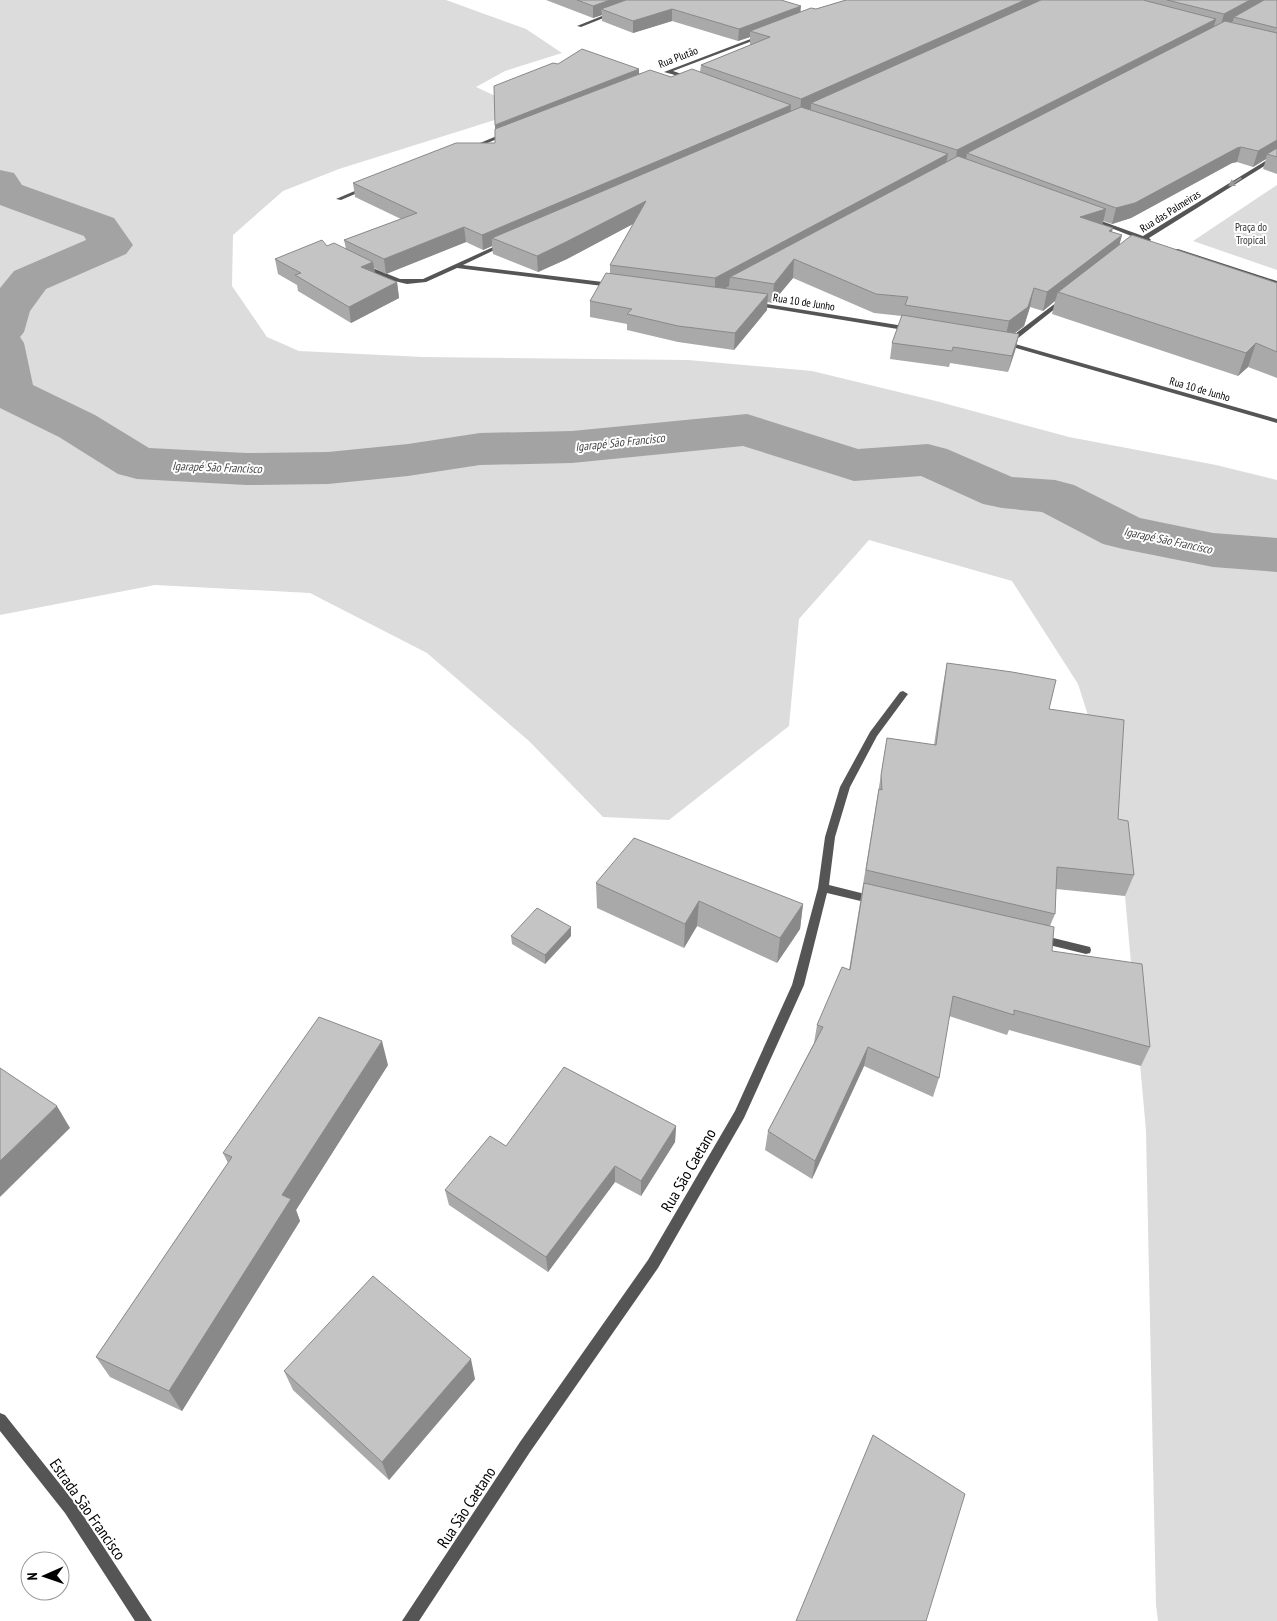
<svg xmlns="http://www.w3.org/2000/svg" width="1277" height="1621" viewBox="0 0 1277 1621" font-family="'PT Sans Narrow',sans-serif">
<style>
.green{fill:#dcdcdc}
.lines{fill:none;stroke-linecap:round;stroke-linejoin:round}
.river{fill:#a3a3a3;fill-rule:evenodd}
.minor{fill:#555;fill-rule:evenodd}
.tertiary{fill:#555;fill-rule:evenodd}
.wall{fill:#a9a9a9}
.shaded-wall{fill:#898989}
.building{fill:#c4c4c4;stroke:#898989}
.oneway{fill:#999}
.labels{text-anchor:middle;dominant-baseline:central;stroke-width:4;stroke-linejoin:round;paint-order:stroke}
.far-street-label{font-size:11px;fill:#000;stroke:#fff}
.far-park-label{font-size:11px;fill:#333;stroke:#fff}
.far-water-label{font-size:12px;font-style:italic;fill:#444;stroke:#fff}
.near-street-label{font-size:16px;fill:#000;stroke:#fff}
</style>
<rect width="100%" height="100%" fill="#fff"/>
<g class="green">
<polygon points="0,0 446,0 526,29 562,53 505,71 476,87 515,105 501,118 339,169 283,191 233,235 232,286 267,337 299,351 423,357 688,360 812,371 936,401 1069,437 1216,465 1277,480 1277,1621 1158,1621 1156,1605 1146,1131 1117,806 1078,684 1012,581 869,540 799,619 789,726 669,820 603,817 529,741 427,653 310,593 155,585 0,615"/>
<polygon points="1277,185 1277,270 1193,241"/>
</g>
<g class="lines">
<polygon class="river" points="0,170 14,173 22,185 114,218 133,245 126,254 46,289 30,311 24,332 20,337 24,343 33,385 95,415 149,448 246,453 328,452 408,444 480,433 572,431 747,414 858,449 928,444 947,449 1012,477 1055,480 1074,485 1140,518 1213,533 1277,538 1277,572 1213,567 1123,549 1103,544 1042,512 1002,508 983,504 921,476 854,481 743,446 572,463 480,465 408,476 328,484 246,485 137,479 118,474 59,437 0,408 0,288 14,271 86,240 84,236 0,205"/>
<g class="minor">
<polygon points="612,12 616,13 581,27 577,26"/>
<polygon points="761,35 765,36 673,71 693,78 693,80 664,72"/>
<polygon points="504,133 509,134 473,149 468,148"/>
<polygon points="1277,154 1277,158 1149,238 1151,240 1150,241 1138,242 1137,241 1139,239 1088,219 1093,218 1143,236"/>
<polygon points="364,187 369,188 341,200 336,199"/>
<polygon points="502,243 507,244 463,265 611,283 614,285 611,287 457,268 426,282 407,284 390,280 360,266 365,265 400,279 423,279"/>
<polygon points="1174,249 1178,249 1277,281 1277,285 1174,251"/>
<polygon points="1061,299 1066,300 1012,343 1277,419 1277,423 1002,344 1002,342 1006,341"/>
<polygon points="754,302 910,327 913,329 910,331 752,305 752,303"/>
<polygon points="903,691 908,694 877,736 850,787 835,837 829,885 877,897 878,900 877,903 873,904 827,893 804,985 744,1118 658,1268 530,1452 419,1621 402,1621 520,1442 648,1260 735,1111 792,985 818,888 825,837 840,787 870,732 900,692"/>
<polygon points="1041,935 1086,946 1090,947 1091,950 1090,953 1086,954 1037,942 1036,939 1037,936"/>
</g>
<polygon class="tertiary" points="0,1413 5,1415 75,1503 152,1621 135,1621 65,1513 0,1431"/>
</g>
<g class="wall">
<polygon points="546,0 781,0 801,12 816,9 846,0 1277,0 1277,174 1263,169 1266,159 1253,167 1237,162 1232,163 1131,218 1112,224 1103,221 1102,225 1112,232 1122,235 1119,245 1277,283 1277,378 1248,367 1238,376 1052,314 1055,301 1043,311 1030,307 1024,326 1014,334 1019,334 1015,351 1008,372 950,363 949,367 890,359 892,343 902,316 874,313 793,278 772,303 767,302 767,310 734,350 678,342 627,330 627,324 590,317 590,301 610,273 610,265 633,224 567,259 538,272 493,254 492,246 483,250 466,242 386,274 374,268 375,273 397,282 399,298 351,323 298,291 297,285 278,274 275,259 327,246 346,249 344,240 401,219 355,197 353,183 495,143 558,64 671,77 700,72 701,65 750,45 750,37 738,41 672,21 633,33 602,21 602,15 593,18"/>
<polygon points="947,663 1049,709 1118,819 1134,875 1125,896 1056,889 1055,914 1050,926 1052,951 1150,1047 1141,1066 1009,1030 1007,1035 949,1016 939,1078 933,1097 864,1066 812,1179 765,1150 768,1131 814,1043 817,1025 849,970 887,738 934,745 943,685"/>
<polygon points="596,883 803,904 800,929 777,963 697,926 684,948 597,908"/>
<polygon points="511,936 571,936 545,964 512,944"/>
<polygon points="388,1065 296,1210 300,1221 182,1411 110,1377 96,1357 228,1163 223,1153"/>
<polygon points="676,1126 675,1142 641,1196 615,1182 548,1272 449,1205 445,1190 506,1146"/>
<polygon points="284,1371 475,1379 389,1480 293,1390"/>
</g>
<g class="shaded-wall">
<polygon points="610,0 641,0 601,9 602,15 593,18 593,6"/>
<polygon points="1025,0 1052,0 811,103 811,109 800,114 801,99"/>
<polygon points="1250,0 1270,0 1234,17 1233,21 1220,28 1224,14"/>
<polygon points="801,6 800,18 750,31 750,37 738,41 739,29"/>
<polygon points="672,9 672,21 633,33 633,21"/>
<polygon points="1216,19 1212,33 967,153 966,159 955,165 957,150"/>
<polygon points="639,69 639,79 495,135 495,125"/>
<polygon points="791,105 790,118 492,238 492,246 483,250 482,235"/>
<polygon points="1277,140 1277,152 1267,154 1266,159 1253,167 1258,151"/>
<polygon points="1241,147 1237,162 1232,163 1131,218 1112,224 1116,208 1237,148"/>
<polygon points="948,154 945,169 730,277 729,286 715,294 715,278"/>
<polygon points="646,201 646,217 567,259 538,272 537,256"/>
<polygon points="1106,209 1102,227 1080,217"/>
<polygon points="464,227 466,242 386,274 384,259"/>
<polygon points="1113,228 1108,246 1122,235 1117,254 1058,292 1055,301 1043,311 1047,292 1109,231"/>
<polygon points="794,259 793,278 772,303 774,284"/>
<polygon points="373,262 376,278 361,267"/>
<polygon points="397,282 399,298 351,323 349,307"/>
<polygon points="1034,288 1030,307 1024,326 1005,340 1009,321"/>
<polygon points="768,294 767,310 734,350 735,333"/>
<polygon points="1019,334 1015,351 1008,372 1012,356"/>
<polygon points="1256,343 1248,367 1238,376 1246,353"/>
<polygon points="699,901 697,926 684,948 685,924"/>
<polygon points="803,904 800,929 777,963 780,938"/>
<polygon points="571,927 571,936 545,964 545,955"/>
<polygon points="382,1041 388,1065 296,1210 300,1221 182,1411 169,1391 282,1195"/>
<polygon points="868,1047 864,1066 812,1179 815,1161"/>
<polygon points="57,1106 70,1128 0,1197 0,1161"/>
<polygon points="676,1126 675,1142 641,1196 641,1181"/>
<polygon points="615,1166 615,1182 548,1272 546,1257"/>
<polygon points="471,1359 475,1379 389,1480 382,1462"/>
</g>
<g class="building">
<polygon points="577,0 610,0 593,6"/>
<polygon points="626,0 781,0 801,6 739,29 672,9 633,21 601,9"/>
<polygon points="846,0 1025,0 801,99 701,65 770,37 750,31 811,8 816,9"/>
<polygon points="1041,0 1143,0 1216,19 957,150 811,103"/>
<polygon points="1167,0 1250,0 1224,14"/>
<polygon points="1264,0 1277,0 1277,28 1234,17"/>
<polygon points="1225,21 1277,33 1277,140 1258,151 1241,147 1237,148 1135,203 1116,208 967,153"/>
<polygon points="582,49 639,69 495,125 494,86 553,63 558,64"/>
<polygon points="692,69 791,105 482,235 464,227 384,259 344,240 417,213 353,183 456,143 495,143 495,129 650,70 671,77"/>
<polygon points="801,107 948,154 715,278 610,265 646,201 566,242 537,256 492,238"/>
<polygon points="1277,148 1277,157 1267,154"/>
<polygon points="958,156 1106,209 1080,217 1113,228 1109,231 1122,235 1047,292 1034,288 1028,307 1009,321 905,305 908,297 876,294 794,259 774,284 730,277"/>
<polygon points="1132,235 1277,283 1277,352 1256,343 1246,353 1058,292"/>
<polygon points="322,240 327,246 334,243 373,262 361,267 397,282 349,307 295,275 301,273 275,259"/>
<polygon points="606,273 768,294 735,333 678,326 627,314 632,309 590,301"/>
<polygon points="902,315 1019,334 1012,356 953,347 952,351 892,343"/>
<polygon points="947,663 1012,672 1056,680 1049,709 1124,720 1118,819 1128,821 1134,875 1057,867 1055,914 866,870 879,789 882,790 881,775 887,738 936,745"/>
<polygon points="634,838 803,904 780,938 699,901 685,924 596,883"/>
<polygon points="864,883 1054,927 1052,951 1142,964 1150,1047 1014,1010 1014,1015 953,996 939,1078 868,1047 815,1161 768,1131 823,1027 817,1025 842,967 850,970"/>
<polygon points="537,908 571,927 545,955 511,936"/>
<polygon points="319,1017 382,1041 282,1195 291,1199 169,1391 96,1357 232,1157 223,1153"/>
<polygon points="564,1067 676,1126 641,1181 615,1166 546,1257 445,1190 490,1136 506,1146"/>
<polygon points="0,1068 57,1106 0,1161"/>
<polygon points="373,1276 471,1359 382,1462 284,1371"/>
<polygon points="873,1435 965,1494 926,1621 796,1621"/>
</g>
<defs><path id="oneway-solid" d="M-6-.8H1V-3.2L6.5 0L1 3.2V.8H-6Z" transform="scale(1.25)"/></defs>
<use class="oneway" href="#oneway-solid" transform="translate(1235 182) rotate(148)"/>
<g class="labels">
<g class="far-street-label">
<text transform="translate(678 57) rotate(-21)">Rua Plutão</text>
<text transform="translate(1170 211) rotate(-32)">Rua das Palmeiras</text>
<text transform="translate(804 302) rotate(9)">Rua 10 de Junho</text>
<text transform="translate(1200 389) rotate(16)">Rua 10 de Junho</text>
</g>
<g class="far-park-label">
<text x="1251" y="227">Praça do<tspan x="1251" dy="13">Tropical</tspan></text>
</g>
<g class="far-water-label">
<text transform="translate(620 442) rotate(-6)">Igarapé São Francisco</text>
<text transform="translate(217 467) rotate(2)">Igarapé São Francisco</text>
<text transform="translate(1168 540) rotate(12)">Igarapé São Francisco</text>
</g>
<g class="near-street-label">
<text transform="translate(688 1170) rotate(-60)">Rua São Caetano</text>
<text transform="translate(466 1507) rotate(-57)">Rua São Caetano</text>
<text transform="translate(88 1509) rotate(55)">Estrada São Francisco</text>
</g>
</g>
<g transform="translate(45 1576) rotate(268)"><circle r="24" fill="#ffffff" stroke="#999999"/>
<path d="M0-4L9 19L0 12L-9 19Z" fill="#000000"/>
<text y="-8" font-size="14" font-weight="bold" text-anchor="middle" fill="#000000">N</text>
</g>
</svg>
